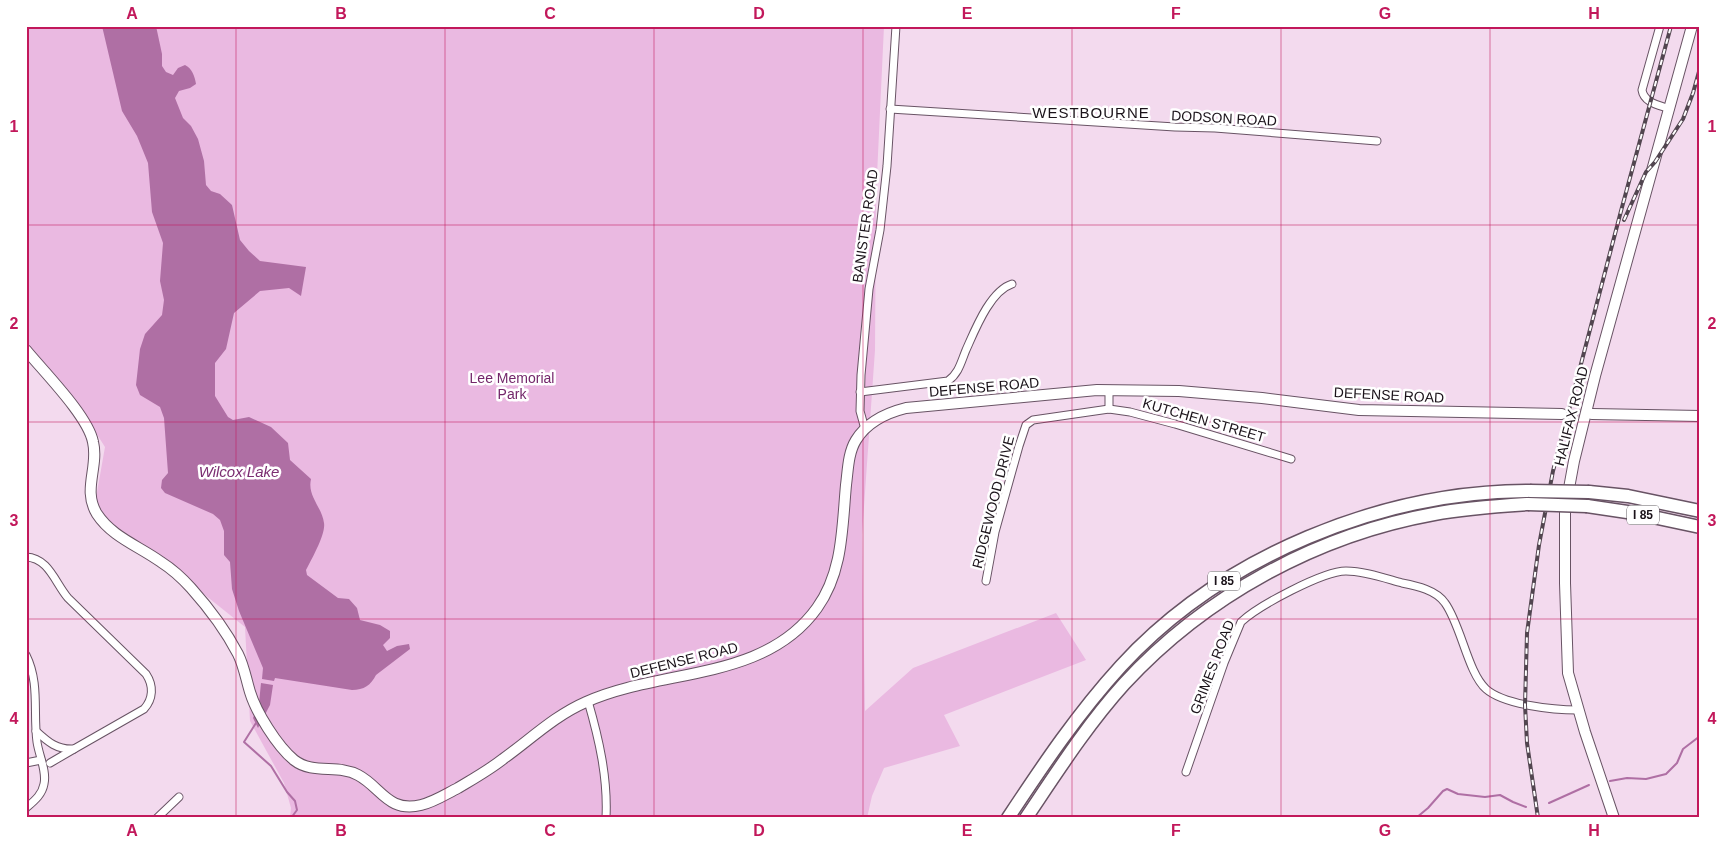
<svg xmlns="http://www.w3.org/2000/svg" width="1726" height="844" viewBox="0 0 1726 844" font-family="Arial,sans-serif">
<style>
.green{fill:#eab9e1}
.water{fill:#af6fa4}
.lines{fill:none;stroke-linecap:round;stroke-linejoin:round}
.stream{stroke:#af6fa4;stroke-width:2}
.secondary-tunnel{stroke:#d3bcce;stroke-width:10;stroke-dasharray:10 5;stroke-linecap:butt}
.street-casing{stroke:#685364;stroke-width:9}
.secondary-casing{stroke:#685364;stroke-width:12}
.highway-casing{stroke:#685364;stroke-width:15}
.street{stroke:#fff;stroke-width:7}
.secondary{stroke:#fff;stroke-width:10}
.highway{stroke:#fff;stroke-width:12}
.rail-casing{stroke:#524650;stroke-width:4}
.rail{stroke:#fff;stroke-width:2;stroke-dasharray:5.5;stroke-linecap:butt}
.highway-bridge-casing{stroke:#685364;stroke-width:15;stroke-linecap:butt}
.highway-bridge{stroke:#fff;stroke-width:12}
.grid{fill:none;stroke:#c2185b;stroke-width:1;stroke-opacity:0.55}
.labels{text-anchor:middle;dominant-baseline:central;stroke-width:5;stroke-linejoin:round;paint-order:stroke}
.shield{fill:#fff;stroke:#5f5a5f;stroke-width:1}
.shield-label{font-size:12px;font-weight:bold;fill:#1b131a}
.street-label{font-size:14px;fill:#1b131a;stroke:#fff}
.park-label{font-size:14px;fill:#73266a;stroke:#fff}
.neighbourhood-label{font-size:15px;letter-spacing:1px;fill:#1b131a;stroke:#fff}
.water-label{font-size:15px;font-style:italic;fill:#7b2d71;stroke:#fff}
.neatline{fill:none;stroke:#c2185b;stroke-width:2}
.grid-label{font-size:16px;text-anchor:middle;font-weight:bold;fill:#c2185b}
</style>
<rect width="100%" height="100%" fill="#f3daee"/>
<polygon class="green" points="26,26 884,26 876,197 875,350 862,535 865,711 913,668 1056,613 1086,660 944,715 960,746 884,768 872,796 867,818 290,818 291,808 284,783 250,721 245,627 190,583 107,530 94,509 105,447 71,394 35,356 26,344"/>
<g class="water">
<path d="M102 26H156L162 54V66L166 72 173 75 178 68 185 65C192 68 195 77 196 84L190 88 179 91 175 98 183 118 191 126 198 139 204 161 206 185 211 191 220 194 232 205 240 240 249 251 260 261 306 267 301 296 289 288 260 291 234 313 226 349 215 363V396L228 417 233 420 249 417 271 427 288 443 290 460 311 479C307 496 322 507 324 523 326 534 311 560 306 570L307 575 338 598 349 599 357 608 360 620 380 625 390 631V638L383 645 387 651 397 646 409 644 410 649 376 675C371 685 364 690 352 690L275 678 274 681 262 679 263 668 239 611 232 589 230 562 224 555V531L220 520 213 514 165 493 161 488 162 480 168 473 164 418 160 407 140 395 136 385 140 349 145 334 162 315 164 300 160 281 163 243 152 212 148 163 137 136 122 111Z"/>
<polygon points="261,683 273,685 270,705 258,728 253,718 259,703"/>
</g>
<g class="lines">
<g class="stream">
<polyline points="256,723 244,742 271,766 287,792 295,801 297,810 291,818"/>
<polyline points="1610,781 1627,778 1646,779 1666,774 1677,763 1683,749 1700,736"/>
<polyline points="1549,803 1589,785"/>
<polyline points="1416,818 1428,808 1443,791 1447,789 1458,794 1485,797 1500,795 1513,802 1526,807"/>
</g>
<polyline class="secondary-tunnel" points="1562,414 1592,414"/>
<defs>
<g id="street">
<path d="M1660 26 1642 90C1644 103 1659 105 1670 109"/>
<polyline points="890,109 1175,127 1215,128 1377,141"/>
<path d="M860 392 948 381C959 373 961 362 966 350 975 330 990 291 1012 284"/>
<polyline points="1109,409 1109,390"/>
<polyline points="865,429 860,411 861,375 869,289 880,230 887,166 896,26"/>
<path d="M26 557C49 558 55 583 68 598L146 674C154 686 153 699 144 709L74 749C57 750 48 742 36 731"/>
<polyline points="986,581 995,532 1019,446 1026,425 1033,420 1109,409 1130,412 1175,424 1291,459"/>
<path d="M26 655C40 683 33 712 37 742 39 756 47 771 44 784 42 795 34 801 26 808"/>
<path d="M588 701C599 739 608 778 606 818"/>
<polyline points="26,763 41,760"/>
<polyline points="50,763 74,749"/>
<path d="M1186 772 1224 663 1241 622C1258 606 1323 571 1346 571 1364 571 1384 578 1402 583 1417 586 1436 590 1445 603 1461 625 1468 673 1486 689 1504 705 1554 710 1578 710"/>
<polyline points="157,818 179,797"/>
</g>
<g id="secondary">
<path d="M26 350C44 372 88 416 93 442 99 467 82 490 97 514 112 537 139 546 161 562 172 569 182 578 191 588 208 607 226 631 238 654 244 666 246 679 250 692 256 712 277 746 294 760 313 775 338 764 358 775 381 787 388 813 421 805 434 802 446 794 458 788 473 779 489 770 503 759 531 739 554 716 586 702 661 668 764 682 817 608 843 572 842 528 846 485 848 470 848 453 856 440 867 422 886 413 906 408L1097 390 1179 391 1262 398 1359 410 1562 414"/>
<polyline points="1592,414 1700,416"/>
<polyline points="1614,818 1585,732 1568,673 1565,583 1565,510 1574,461 1595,376 1692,26"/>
</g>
<g id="highway">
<polyline points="1589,492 1628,496 1700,511"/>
<polyline points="1587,506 1634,513 1700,527"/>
<path d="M1008 818C1043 765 1078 713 1121 666 1222 556 1382 491 1530 491"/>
<path d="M1026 818C1057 772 1087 725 1124 684 1205 596 1317 535 1434 514 1465 508 1497 506 1528 504"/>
</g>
</defs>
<use href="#street" class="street-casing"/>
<use href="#secondary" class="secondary-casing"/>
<use href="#highway" class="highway-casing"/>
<use href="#street" class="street"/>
<use href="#secondary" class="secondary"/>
<use href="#highway" class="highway"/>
<defs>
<g id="rail">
<polyline points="1624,220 1646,172 1655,162 1683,119 1693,93 1700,68"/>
<polyline points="1538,818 1527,743 1525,705 1527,633 1539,545 1553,471 1621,211 1671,26"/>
</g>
</defs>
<use href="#rail" class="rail-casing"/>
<use href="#rail" class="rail"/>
<defs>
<g id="highway-bridge">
<polyline points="1530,491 1589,492"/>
<polyline points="1528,504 1587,506"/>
</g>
</defs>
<use href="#highway-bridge" class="highway-bridge-casing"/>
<use href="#highway-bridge" class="highway-bridge"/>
</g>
<path class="grid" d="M236 26V818M445 26V818M654 26V818M863 26V818M1072 26V818M1281 26V818M1490 26V818M26 225H1700M26 422H1700M26 619H1700"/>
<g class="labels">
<g class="shield">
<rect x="1627" y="505.5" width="32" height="19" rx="4"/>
<rect x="1208" y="571.5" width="32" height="19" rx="4"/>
</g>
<g class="shield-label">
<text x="1643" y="515">I 85</text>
<text x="1224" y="581">I 85</text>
</g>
<g class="street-label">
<text transform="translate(1224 118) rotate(3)">DODSON ROAD</text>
<text transform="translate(865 226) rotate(-82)">BANISTER ROAD</text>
<text transform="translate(984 387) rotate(-5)">DEFENSE ROAD</text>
<text transform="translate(1389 395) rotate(3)">DEFENSE ROAD</text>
<text transform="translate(1571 416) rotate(-76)">HALIFAX ROAD</text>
<text transform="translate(1204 420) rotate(16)">KUTCHEN STREET</text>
<text transform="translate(993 502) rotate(-76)">RIDGEWOOD DRIVE</text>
<text transform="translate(684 660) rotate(-14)">DEFENSE ROAD</text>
<text transform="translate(1212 667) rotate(-69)">GRIMES ROAD</text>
</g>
<g class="park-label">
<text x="512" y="378">Lee Memorial<tspan x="512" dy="16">Park</tspan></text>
</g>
<g class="neighbourhood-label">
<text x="1091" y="112">WESTBOURNE</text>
</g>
<g class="water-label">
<text x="239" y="471">Wilcox Lake</text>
</g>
</g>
<rect width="1726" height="844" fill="none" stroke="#ffffff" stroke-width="55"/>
<rect x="28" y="28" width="1670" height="788" class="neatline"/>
<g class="grid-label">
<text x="132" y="19">A</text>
<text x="341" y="19">B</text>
<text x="550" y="19">C</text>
<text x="759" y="19">D</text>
<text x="967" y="19">E</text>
<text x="1176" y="19">F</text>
<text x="1385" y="19">G</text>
<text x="1594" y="19">H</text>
<text x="14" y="132">1</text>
<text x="1712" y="132">1</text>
<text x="14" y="329">2</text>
<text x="1712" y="329">2</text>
<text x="14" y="526">3</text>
<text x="1712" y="526">3</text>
<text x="14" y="724">4</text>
<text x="1712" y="724">4</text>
<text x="132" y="836">A</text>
<text x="341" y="836">B</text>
<text x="550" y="836">C</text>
<text x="759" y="836">D</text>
<text x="967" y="836">E</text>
<text x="1176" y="836">F</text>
<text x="1385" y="836">G</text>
<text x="1594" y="836">H</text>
</g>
</svg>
